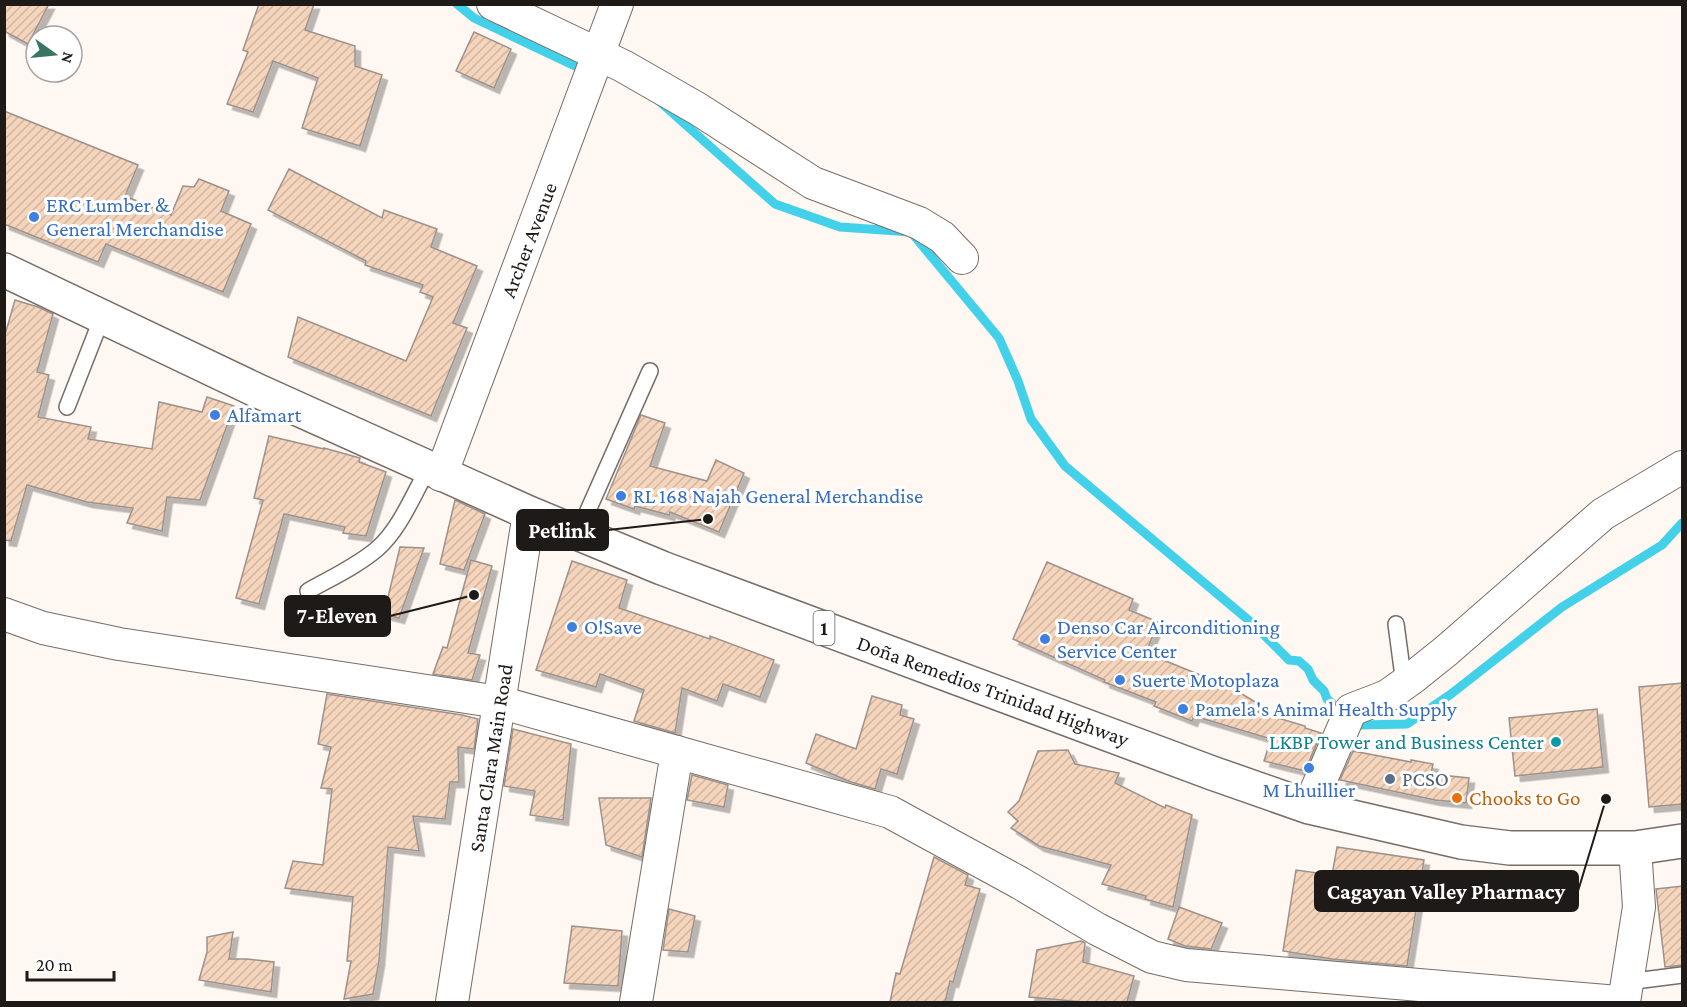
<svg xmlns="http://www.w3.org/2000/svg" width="1687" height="1007" viewBox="0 0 1687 1007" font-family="'Crimson Pro',serif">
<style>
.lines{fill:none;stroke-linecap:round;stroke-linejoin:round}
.stream{stroke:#43d1ea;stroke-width:9}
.building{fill:url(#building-hatch);stroke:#9c928b;stroke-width:1.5;filter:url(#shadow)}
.service-casing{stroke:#776d67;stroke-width:18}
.minor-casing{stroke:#776d67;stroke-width:34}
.trunk-casing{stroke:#776d67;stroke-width:36}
.service{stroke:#fff;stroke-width:15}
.minor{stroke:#fff;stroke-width:32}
.trunk{stroke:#fff;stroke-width:33}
.shop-dot{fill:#3f7fe0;stroke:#fff;stroke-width:2}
.culture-dot{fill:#0f9aa8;stroke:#fff;stroke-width:2}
.service-dot{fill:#5c6f8a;stroke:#fff;stroke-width:2}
.food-dot{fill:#e8710a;stroke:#fff;stroke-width:2}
.labels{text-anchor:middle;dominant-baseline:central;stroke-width:6;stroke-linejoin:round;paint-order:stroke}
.shield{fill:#fff;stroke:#625f5d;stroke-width:1.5}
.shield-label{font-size:20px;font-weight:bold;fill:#1e1a17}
.shop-label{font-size:21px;fill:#366cbe;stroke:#fff;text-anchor:start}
.street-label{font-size:21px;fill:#1e1a17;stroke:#fff}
.culture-label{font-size:21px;fill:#0d838f;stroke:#fff;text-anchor:end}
.service-label{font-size:21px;fill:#4e5e75;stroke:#fff;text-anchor:start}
.food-label{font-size:21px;fill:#c56008;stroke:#fff;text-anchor:start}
.leader{fill:none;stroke:#1e1a17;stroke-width:2}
.callout-dot{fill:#1e1a17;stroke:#fff;stroke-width:2}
.callout{fill:#1e1a17;stroke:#1e1a17;stroke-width:2}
.callout-label{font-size:22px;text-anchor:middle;font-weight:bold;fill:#fff}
</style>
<defs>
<pattern id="building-hatch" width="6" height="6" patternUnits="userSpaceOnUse" patternTransform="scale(1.5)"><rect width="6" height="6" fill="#f5d4bc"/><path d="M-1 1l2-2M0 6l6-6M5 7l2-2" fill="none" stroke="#d2b5a1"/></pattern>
<filter id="shadow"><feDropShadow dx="5.5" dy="5.5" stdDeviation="0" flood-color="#0004"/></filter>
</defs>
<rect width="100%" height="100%" fill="#fef7f2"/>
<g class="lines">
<g class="stream">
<polyline points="457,4 474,18 577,67"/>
<polyline points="660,102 775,204 840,227 911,232 999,338 1018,381 1031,419 1065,466 1252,623 1289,660 1299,661 1308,669 1313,680 1324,691 1327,699 1334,705 1342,719 1360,725 1407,724 1451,694 1562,607 1662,545 1682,523"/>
</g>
</g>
<g class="building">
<polygon points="4,4 49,4 28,44 4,31"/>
<polygon points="259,4 314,4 305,30 355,46 355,66 382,75 360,146 302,128 318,78 273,61 253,112 227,104 248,52 243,50"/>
<polygon points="474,32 511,49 494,88 456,71"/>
<polygon points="4,111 138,165 125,196 171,215 183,186 194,187 199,179 229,191 221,211 251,224 223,292 106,244 98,262 4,224"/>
<polygon points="289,169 382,218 384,210 437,229 431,247 477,266 453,323 467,328 431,416 288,357 298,317 406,361 433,297 420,292 423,285 365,265 366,261 268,210"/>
<polygon points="15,300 38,307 53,314 37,372 49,375 38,417 91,427 88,439 152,449 159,402 202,412 207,397 234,406 200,500 167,497 162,531 127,523 133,508 87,502 27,485 11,541 4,540 4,338"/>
<polygon points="641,415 665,423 650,466 707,481 716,460 744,473 719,532 670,512 669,515 635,506 634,509 606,499"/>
<polygon points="269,436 324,449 324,448 360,458 359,462 386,472 366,536 343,533 345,527 284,514 259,604 236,598 263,500 254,498"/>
<polygon points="455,500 485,514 464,570 440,564"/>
<polygon points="400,547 424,548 399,618 384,614"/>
<polygon points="471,560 492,566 468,653 480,655 472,680 433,674 443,647 447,648"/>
<polygon points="572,561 627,580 619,608 710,639 710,636 774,660 760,697 723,684 717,701 682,688 675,733 634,721 644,690 600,674 596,687 536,670"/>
<polygon points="1047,562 1133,599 1129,610 1158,622 1146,653 1232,688 1262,706 1258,712 1305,726 1305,728 1321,733 1305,771 1264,761 1271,739 1194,716 1192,721 1154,706 1156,702 1104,682 1105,680 1013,639"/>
<polygon points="1683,683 1683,804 1649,807 1639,687"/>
<polygon points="327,694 462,715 478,719 474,749 458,747 459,782 450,782 445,819 413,816 419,851 388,847 379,961 373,994 344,999 351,961 347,961 353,897 285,888 293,861 323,865 332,789 321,788 331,747 318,744"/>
<polygon points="872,696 902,705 900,715 914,719 897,774 881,769 875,789 851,782 806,763 816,734 856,749"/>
<polygon points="1597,709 1603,767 1515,776 1509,718"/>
<polygon points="513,729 571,744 563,820 530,815 535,791 504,786"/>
<polygon points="1068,750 1075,764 1119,773 1115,783 1165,808 1166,805 1192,815 1173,907 1145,899 1146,896 1102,884 1111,865 1039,846 1011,828 1018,821 1008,812 1019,801 1038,751"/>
<polygon points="1353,751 1411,762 1411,760 1433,764 1431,774 1469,778 1466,803 1435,800 1340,780"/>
<polygon points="692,775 728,785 724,807 687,800"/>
<polygon points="599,798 651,798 642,857 606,845"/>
<polygon points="1337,847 1424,860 1407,966 1332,959 1283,951 1296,870 1332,875"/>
<polygon points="934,857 968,875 965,885 980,889 953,982 950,981 945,1002 890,1002 896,973 900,974"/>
<polygon points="1683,886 1683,965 1665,967 1656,889"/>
<polygon points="1179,907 1222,923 1211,949 1185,946 1168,939"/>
<polygon points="669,909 695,916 688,952 663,950"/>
<polygon points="572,926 622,931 618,986 564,983"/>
<polygon points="233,932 229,959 247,959 274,962 271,992 199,980 207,952 207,937"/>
<polygon points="1081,941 1085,943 1083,962 1134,976 1127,1002 1083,1002 1029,997 1037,950"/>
</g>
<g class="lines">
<defs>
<g id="service">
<polyline points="67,407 103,315"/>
<polyline points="578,533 650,371"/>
<path d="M308 591C331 578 357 566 377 549 400 529 413 495 428 469"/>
<polyline points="1396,624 1404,684"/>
<polyline points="1627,982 1682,975"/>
</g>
<g id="minor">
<polyline points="493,4 623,66 698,109 813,183 919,223 942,237 962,258"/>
<polyline points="441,475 617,4"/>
<polyline points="4,614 43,628 119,644 499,702 890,812 1020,883 1097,929 1152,957 1186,965 1618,1002"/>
<polyline points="1309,807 1351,710 1387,696 1411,679 1446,651 1603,514 1682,467"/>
<polyline points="452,1002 529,513"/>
<polyline points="636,1002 677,752"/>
<polyline points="1624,1002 1639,907 1635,848"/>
</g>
<polyline id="trunk" points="4,270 258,391 529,513 662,568 1212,773 1309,807 1461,842 1510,848 1635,848 1682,841"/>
</defs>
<use href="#service" class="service-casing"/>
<use href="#minor" class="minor-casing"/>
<use href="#trunk" class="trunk-casing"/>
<use href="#service" class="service"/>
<use href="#minor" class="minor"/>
<use href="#trunk" class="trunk"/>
</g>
<g class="shop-dot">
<circle cx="34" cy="217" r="6"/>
<circle cx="215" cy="415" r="6"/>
<circle cx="621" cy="496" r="6"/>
<circle cx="572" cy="627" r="6"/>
<circle cx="1045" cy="639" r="6"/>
<circle cx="1120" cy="680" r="6"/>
<circle cx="1183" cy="709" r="6"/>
<circle cx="1309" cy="768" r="6"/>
</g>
<circle class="culture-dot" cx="1556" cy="742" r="6"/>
<circle class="service-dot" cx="1390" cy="779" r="6"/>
<circle class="food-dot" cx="1457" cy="798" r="6"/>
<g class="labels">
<rect class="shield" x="813.5" y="611" width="21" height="34" rx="4.5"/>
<g class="shield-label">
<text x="824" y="628">1</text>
</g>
<g class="shop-label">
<text x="46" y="205">ERC Lumber &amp;<tspan x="46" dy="24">General Merchandise</tspan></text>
<text x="227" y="415">Alfamart</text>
<text x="633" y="496">RL 168 Najah General Merchandise</text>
<text x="584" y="627">O!Save</text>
<text x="1057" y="627">Denso Car Airconditioning<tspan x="1057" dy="24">Service Center</tspan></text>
<text x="1132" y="680">Suerte Motoplaza</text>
<text x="1195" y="709">Pamela's Animal Health Supply</text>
<text x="1309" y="790" text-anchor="middle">M Lhuillier</text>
</g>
<g class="street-label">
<text transform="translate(529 240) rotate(-69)">Archer Avenue</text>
<text transform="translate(993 691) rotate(20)">Doña Remedios Trinidad Highway</text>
<text transform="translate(491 758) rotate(-81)">Santa Clara Main Road</text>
</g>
<g class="culture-label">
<text x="1544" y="742">LKBP Tower and Business Center</text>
</g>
<g class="service-label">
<text x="1402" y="779">PCSO</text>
</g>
<g class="food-label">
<text x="1469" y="798">Chooks to Go</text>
</g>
</g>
<path class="leader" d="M708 519L608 530M474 595L390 616M1606 799L1578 891"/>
<g class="callout-dot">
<circle cx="708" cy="519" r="6"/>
<circle cx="474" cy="595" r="6"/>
<circle cx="1606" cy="799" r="6"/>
</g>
<g class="callout">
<rect x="517" y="510" width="91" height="40" rx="6"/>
<rect x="285" y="596" width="105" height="40" rx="6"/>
<rect x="1315" y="871" width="263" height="40" rx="6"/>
</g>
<g class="callout-label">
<text x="562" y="538">Petlink</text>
<text x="337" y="623">7-Eleven</text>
<text x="1446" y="899">Cagayan Valley Pharmacy</text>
</g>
<rect width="1687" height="1007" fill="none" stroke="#1e1a17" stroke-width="12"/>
<g transform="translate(54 54) rotate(105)"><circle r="28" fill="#ffffff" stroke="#a5a3a2" stroke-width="1.5"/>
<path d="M0-4.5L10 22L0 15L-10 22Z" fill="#397561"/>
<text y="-9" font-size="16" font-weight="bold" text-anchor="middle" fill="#1e1a17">N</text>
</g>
<path d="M27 971v9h87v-9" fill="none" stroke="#1e1a17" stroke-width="3"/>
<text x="36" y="971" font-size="18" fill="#1e1a17" stroke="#ffffff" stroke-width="4.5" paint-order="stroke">20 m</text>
</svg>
